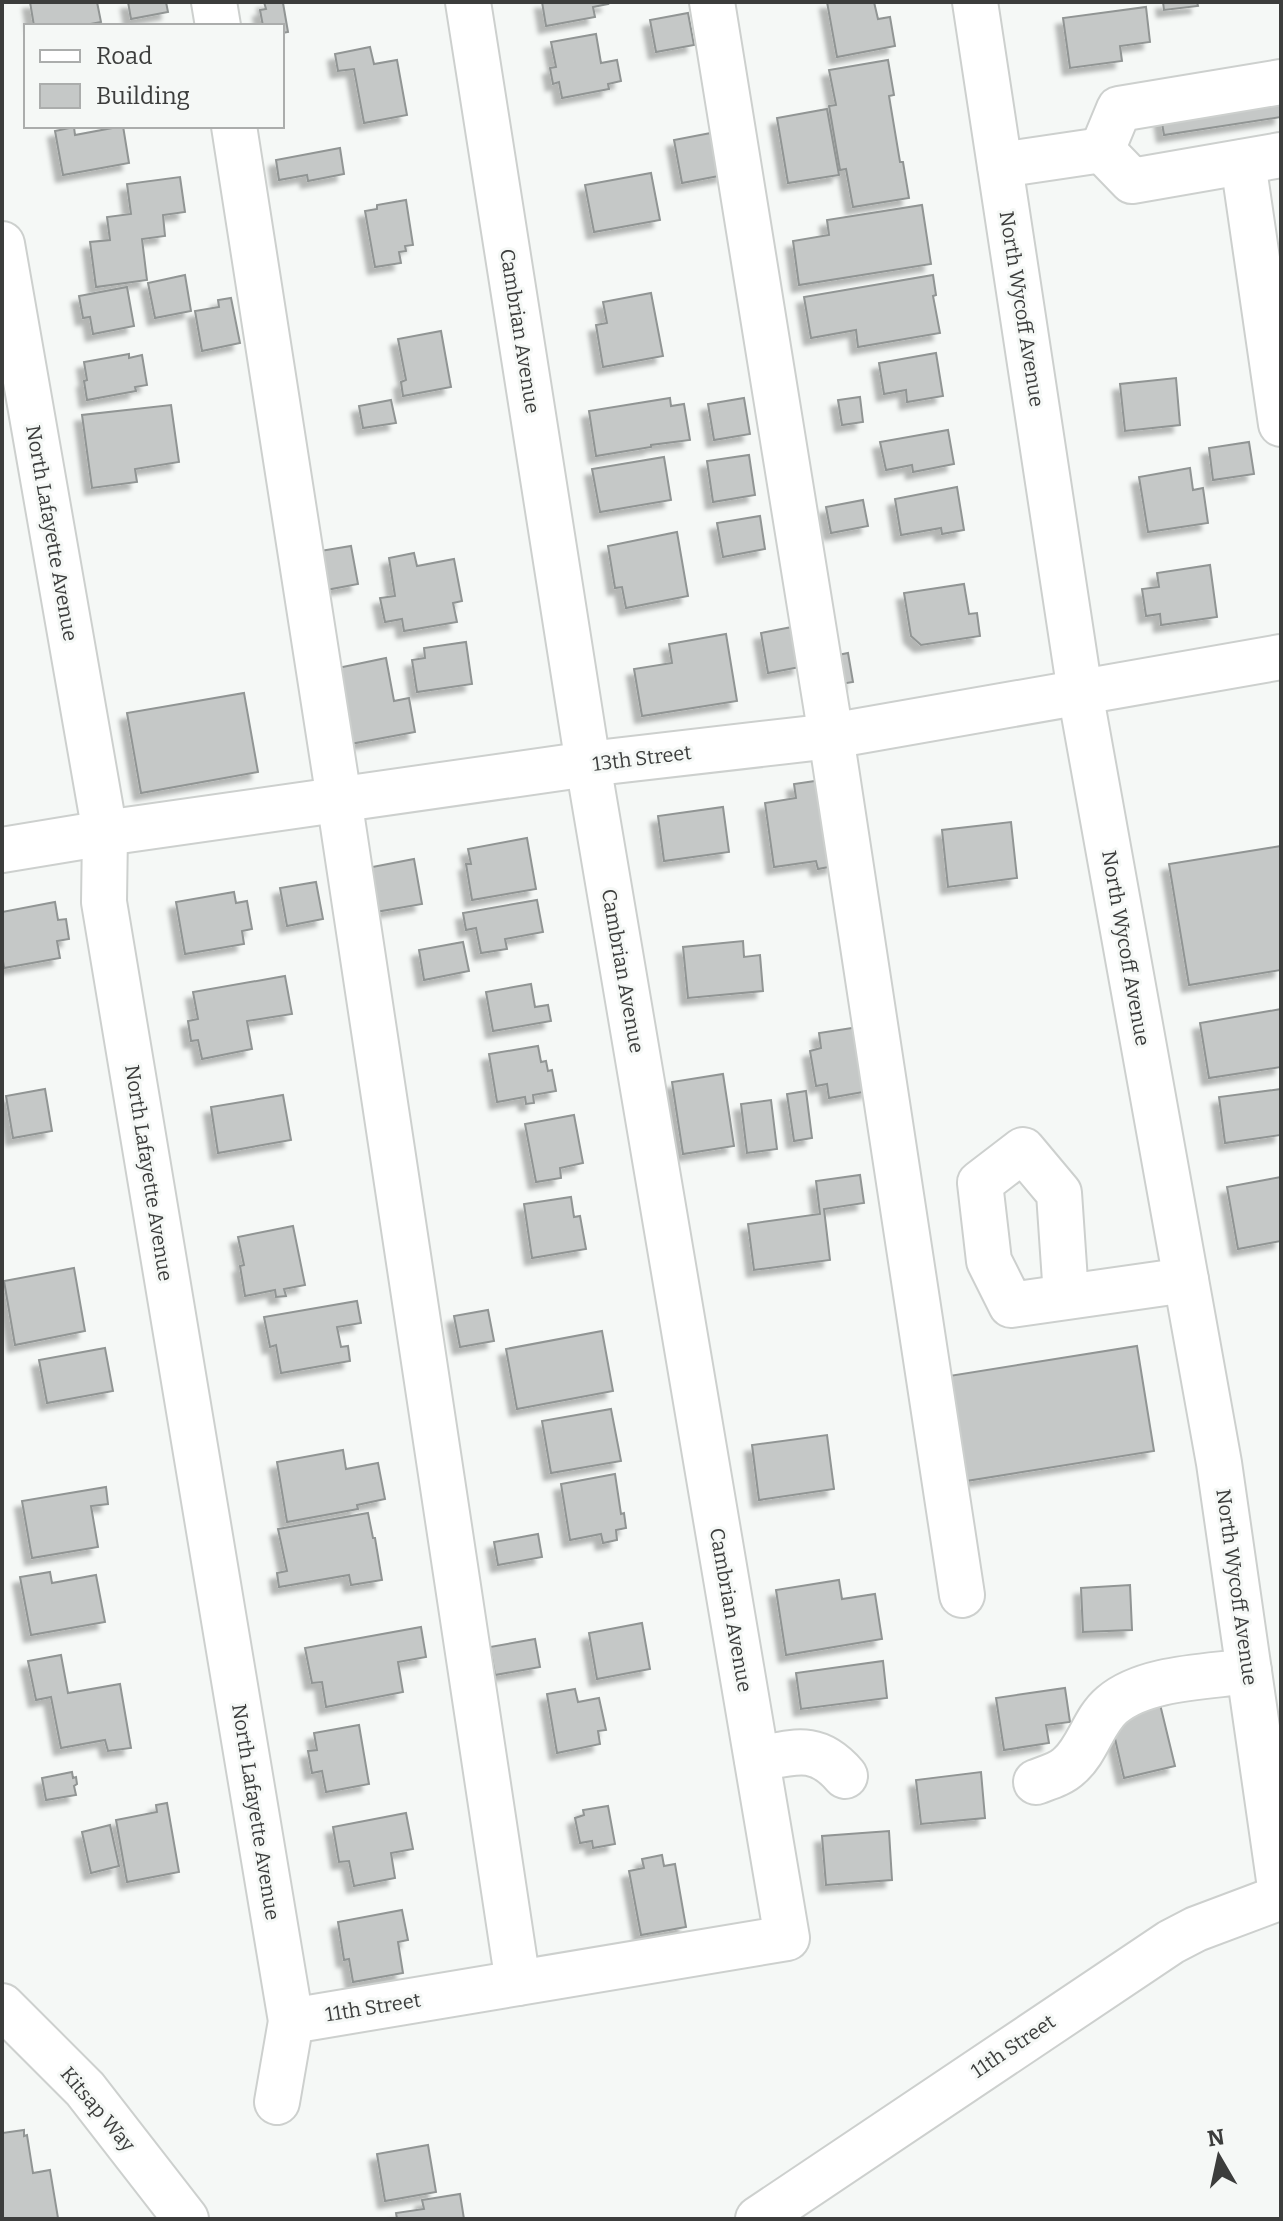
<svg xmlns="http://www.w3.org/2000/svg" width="1283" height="2221" viewBox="0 0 1283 2221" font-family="Bitter,serif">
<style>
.building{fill:#c5c8c7;stroke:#919594;stroke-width:2;filter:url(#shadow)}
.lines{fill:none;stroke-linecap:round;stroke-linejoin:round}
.minor-casing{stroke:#cdd0ce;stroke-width:48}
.major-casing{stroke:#cdd0ce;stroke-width:48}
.minor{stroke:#fff;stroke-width:44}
.major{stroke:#fff;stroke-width:44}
.labels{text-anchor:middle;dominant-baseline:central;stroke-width:6;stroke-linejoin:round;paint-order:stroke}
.street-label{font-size:20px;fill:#3c3d3c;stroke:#f5f8f6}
</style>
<defs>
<filter id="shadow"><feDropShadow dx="-7" dy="7" stdDeviation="2" flood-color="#0004"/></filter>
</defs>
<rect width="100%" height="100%" fill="#f5f8f6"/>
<g class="building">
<polygon points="30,2 97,2 101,22 80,26 34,26"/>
<polygon points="128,2 166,2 168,12 131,19"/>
<polygon points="264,2 288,2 283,3 288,32 282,33 282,26 263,26 260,10 266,9"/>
<polygon points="542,2 607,2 608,4 593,7 595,17 546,26"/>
<polygon points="827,2 874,2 878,19 890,17 895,46 837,57"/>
<polygon points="1163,2 1197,2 1198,6 1164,10"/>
<polygon points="1146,7 1150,42 1120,46 1122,61 1070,68 1063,18"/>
<polygon points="688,13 694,45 656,52 650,20"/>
<polygon points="596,34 601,63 617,60 621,81 608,84 609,89 562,98 559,82 553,84 550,68 556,67 551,42"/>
<polygon points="370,47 374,64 397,60 407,115 364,123 354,69 338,71 335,54"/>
<polygon points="888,60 894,95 889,96 900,162 903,162 909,198 853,207 846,169 840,170 829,106 836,105 829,70"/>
<polygon points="1281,92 1281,117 1164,135 1160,111"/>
<polygon points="827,109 839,175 788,183 777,118"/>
<polygon points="123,126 129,163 63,175 55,131 74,127 75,135"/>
<polygon points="716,132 724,175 682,183 674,140"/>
<polygon points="340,148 344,174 308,181 307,175 279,180 276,160"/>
<polygon points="651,173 660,220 594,232 585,185"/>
<polygon points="180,177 185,212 163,215 165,236 142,239 147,280 96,287 90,242 110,240 107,217 131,214 127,184"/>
<polygon points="406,200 413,245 405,246 406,251 399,252 401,263 375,267 365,211 377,209 377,205"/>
<polygon points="922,205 931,264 799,285 793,241 829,235 827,220"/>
<polygon points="185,275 191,311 155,318 148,283"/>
<polygon points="933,275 936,295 933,296 940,333 858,347 856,330 811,338 804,297"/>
<polygon points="127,287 134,326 93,334 90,317 83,318 79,296"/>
<polygon points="651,293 663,356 603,367 596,325 607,323 603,302"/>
<polygon points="231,298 240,343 202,351 195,311 219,307 218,300"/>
<polygon points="441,331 451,387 403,396 401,382 406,380 398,339"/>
<polygon points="936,353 943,396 907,402 906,390 884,394 879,363"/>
<polygon points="129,354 129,358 142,355 147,385 135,387 136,391 87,400 84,381 87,380 84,362"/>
<polygon points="1176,378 1180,425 1125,431 1120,384"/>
<polygon points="860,397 863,422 842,425 838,400"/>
<polygon points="670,398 671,406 684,404 690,440 651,445 651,447 596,456 589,411"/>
<polygon points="744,398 750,434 714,440 708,404"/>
<polygon points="391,400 396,423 363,428 359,406"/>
<polygon points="171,405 179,462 135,469 137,482 92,488 82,415"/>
<polygon points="948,430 954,464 913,472 912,465 886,470 880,442"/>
<polygon points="1249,442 1254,474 1213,480 1209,448"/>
<polygon points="749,455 755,495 713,502 707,461"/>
<polygon points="664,457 671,500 600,512 592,469"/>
<polygon points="1190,468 1193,490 1203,488 1208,523 1148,532 1139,477"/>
<polygon points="957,487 964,530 942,534 941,528 901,535 895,499"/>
<polygon points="863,500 868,526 831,533 826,507"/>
<polygon points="760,516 765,549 723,557 717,523"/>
<polygon points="677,532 688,596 626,608 622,587 615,588 608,546"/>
<polygon points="351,546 358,584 321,591 314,552"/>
<polygon points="414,553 417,566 454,559 462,601 453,603 457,622 404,631 402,619 385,622 380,598 395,596 389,558"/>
<polygon points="1210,565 1217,617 1161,625 1160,614 1146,616 1142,589 1159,587 1157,573"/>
<polygon points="964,584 969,614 977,613 980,636 921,645 911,636 904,593"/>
<polygon points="792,627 800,667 768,673 761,633"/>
<polygon points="726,634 737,701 642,716 634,669 672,663 669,644"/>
<polygon points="466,642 472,684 417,692 412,660 425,658 424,648"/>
<polygon points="848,653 853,682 828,686 823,658"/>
<polygon points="386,658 394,701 409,698 415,732 345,745 333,669"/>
<polygon points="244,693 258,772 141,793 127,713"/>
<polygon points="822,780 834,866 818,869 816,861 774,867 765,803 796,798 794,784"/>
<polygon points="723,807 729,852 664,861 658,816"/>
<polygon points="1011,822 1017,878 948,887 942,830"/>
<polygon points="527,838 536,889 472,900 466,864 471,864 468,849"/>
<polygon points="1281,846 1281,970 1189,985 1169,864"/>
<polygon points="414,859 422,904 370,913 362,869"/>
<polygon points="316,882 323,919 287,926 280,888"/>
<polygon points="234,892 236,903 247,901 252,929 242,931 244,944 185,954 176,902"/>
<polygon points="537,900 543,932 505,939 507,949 481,953 476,928 466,930 463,913"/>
<polygon points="55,902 58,920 66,919 69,939 57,941 60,958 4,968 2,955 2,912"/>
<polygon points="743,941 744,957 760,955 763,991 688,998 683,947"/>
<polygon points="463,942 469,971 424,980 419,950"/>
<polygon points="285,976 292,1014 247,1021 252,1049 202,1059 198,1040 191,1041 188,1021 198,1019 193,992"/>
<polygon points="531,984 535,1007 548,1005 551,1021 493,1031 486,992"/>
<polygon points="1281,1009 1281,1067 1209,1078 1200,1023"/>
<polygon points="859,1027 869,1091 829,1098 827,1084 816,1086 810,1051 821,1048 819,1033"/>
<polygon points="538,1046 541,1062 546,1061 548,1071 552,1070 556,1091 533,1095 534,1103 526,1104 525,1097 497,1102 489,1054"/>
<polygon points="723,1074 734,1146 683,1154 672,1082"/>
<polygon points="45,1089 52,1131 13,1138 6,1096"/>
<polygon points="1281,1089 1281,1135 1225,1143 1219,1097"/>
<polygon points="806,1091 812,1138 794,1141 787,1094"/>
<polygon points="283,1095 291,1140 218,1153 211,1107"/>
<polygon points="771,1100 777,1149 747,1153 741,1104"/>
<polygon points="574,1115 583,1163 560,1168 561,1178 536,1182 525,1124"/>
<polygon points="860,1175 864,1203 824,1209 830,1260 754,1270 748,1224 820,1214 816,1181"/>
<polygon points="1281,1177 1281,1241 1238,1249 1227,1187"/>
<polygon points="571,1197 574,1217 580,1216 586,1249 532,1258 524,1204"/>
<polygon points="293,1226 305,1285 284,1289 286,1296 276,1297 275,1290 245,1296 240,1266 244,1265 238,1237"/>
<polygon points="74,1268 85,1331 15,1345 4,1281"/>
<polygon points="357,1301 361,1323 337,1327 341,1347 348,1346 350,1361 281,1373 276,1345 270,1347 264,1317"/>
<polygon points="488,1310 494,1341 460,1347 454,1316"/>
<polygon points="602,1331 613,1391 517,1409 506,1349"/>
<polygon points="1137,1346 1154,1451 960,1482 943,1377"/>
<polygon points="105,1348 113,1391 47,1403 39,1360"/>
<polygon points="611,1409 621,1461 551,1473 542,1421"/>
<polygon points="827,1435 834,1489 759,1500 752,1445"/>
<polygon points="343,1450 346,1469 378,1463 385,1499 357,1505 358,1509 287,1522 277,1462"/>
<polygon points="615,1474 621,1514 624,1513 626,1528 616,1530 617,1540 603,1543 601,1534 570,1540 561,1484"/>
<polygon points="106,1487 108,1504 91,1506 98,1547 32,1558 22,1501"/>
<polygon points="368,1513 373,1538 375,1538 382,1580 351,1585 349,1575 279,1587 277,1573 287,1571 278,1529"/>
<polygon points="538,1534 542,1557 498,1565 494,1542"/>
<polygon points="50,1572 52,1583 96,1575 105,1622 31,1635 20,1577"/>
<polygon points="839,1580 842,1599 875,1594 882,1639 786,1655 776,1590"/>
<polygon points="1130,1585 1132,1630 1083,1632 1081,1588"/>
<polygon points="642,1623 650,1669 597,1679 589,1633"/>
<polygon points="421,1627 426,1657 398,1662 403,1692 326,1707 322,1682 312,1683 305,1648"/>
<polygon points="535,1639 540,1667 495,1675 490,1647"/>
<polygon points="61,1655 68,1693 120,1684 131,1748 108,1751 105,1740 61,1748 51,1697 36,1700 28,1661"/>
<polygon points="883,1661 887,1698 801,1709 796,1673"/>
<polygon points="1065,1688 1070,1722 1046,1725 1049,1743 1004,1750 996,1698"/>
<polygon points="575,1689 578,1702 599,1698 606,1730 598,1731 600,1744 557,1753 547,1694"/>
<polygon points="1159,1700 1175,1766 1124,1778 1111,1721"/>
<polygon points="359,1725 369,1784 326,1792 322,1771 312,1773 308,1751 317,1750 314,1733"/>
<polygon points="72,1772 73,1778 76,1777 77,1784 74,1786 76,1795 46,1800 42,1778"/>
<polygon points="981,1772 985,1818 921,1824 916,1780"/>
<polygon points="167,1803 179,1872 127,1882 116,1820 157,1812 156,1805"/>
<polygon points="608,1806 615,1844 593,1848 592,1841 580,1843 575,1818 584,1815 583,1810"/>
<polygon points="406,1813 413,1849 391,1853 395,1878 354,1886 349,1861 339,1862 333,1827"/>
<polygon points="110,1825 119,1866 91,1873 82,1832"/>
<polygon points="889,1831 892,1880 826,1885 822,1836"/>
<polygon points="662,1855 664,1866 675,1864 686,1927 641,1935 629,1871 644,1868 642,1859"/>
<polygon points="402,1910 408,1940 398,1942 403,1973 353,1982 349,1959 344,1960 338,1922"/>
<polygon points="24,2130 24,2136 27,2135 33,2173 50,2170 58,2218 2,2219 2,2133"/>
<polygon points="428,2145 436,2192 385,2201 377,2154"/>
<polygon points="460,2194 464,2219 397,2219 396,2213 424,2209 422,2200"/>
</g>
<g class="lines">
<defs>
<g id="minor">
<polyline points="214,2 218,26"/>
<polyline points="712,2 831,736 962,1595"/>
<polyline points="975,2 1080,692 1219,1463 1281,1894"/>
<polyline points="234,126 339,799 518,1983"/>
<polyline points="1102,150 1119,109 1281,82"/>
<polyline points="1102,150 1132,181 1281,155"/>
<polyline points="1243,162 1281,424"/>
<polyline points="1000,165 1102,150"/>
<polyline points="2,244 105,833 104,902 291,2021 277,2102"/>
<polyline points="2,850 105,833 588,764 831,736 1281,657"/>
<polyline points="1066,1296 1059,1193 1023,1150 980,1183 989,1261 1011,1305 1186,1280"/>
<path d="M757 1759C795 1752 817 1743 845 1776"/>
<path d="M1036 1782C1046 1778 1061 1774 1069 1766 1088 1750 1093 1721 1112 1705 1145 1677 1207 1677 1249 1671"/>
<polyline points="291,2021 787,1938 588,764 468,2"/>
</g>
<g id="major">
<polyline points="2,2006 85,2089 186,2219"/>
<polyline points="758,2219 1171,1942 1196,1929 1281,1897"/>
</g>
</defs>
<use href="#minor" class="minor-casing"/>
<use href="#major" class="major-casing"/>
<use href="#minor" class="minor"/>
<use href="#major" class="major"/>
</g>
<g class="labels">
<g class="street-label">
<text transform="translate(1022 309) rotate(81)">North Wycoff Avenue</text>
<text transform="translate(520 331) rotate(81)">Cambrian Avenue</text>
<text transform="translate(52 533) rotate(80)">North Lafayette Avenue</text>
<text transform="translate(642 758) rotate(-7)">13th Street</text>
<text transform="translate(1126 948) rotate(80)">North Wycoff Avenue</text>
<text transform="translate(623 971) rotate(80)">Cambrian Avenue</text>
<text transform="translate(149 1173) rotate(81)">North Lafayette Avenue</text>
<text transform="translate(1237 1587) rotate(82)">North Wycoff Avenue</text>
<text transform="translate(731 1610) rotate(80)">Cambrian Avenue</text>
<text transform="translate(256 1812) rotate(81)">North Lafayette Avenue</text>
<text transform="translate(373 2007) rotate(-9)">11th Street</text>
<text transform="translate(1013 2046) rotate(-34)">11th Street</text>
<text transform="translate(98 2109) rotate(50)">Kitsap Way</text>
</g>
</g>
<rect width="1283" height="2221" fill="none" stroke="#3c3d3c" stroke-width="8"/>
<rect x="24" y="24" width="260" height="104" fill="#f5f8f6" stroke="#abadac" stroke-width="2"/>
<rect x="40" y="50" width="40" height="12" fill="#ffffff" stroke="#abadac" stroke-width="2"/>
<text x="96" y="64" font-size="24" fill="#3c3d3c">Road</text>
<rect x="40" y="84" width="40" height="24" fill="#c5c8c7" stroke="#abadac" stroke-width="2"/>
<text x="96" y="104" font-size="24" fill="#3c3d3c">Building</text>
<g transform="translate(1219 2157) rotate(351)" stroke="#f5f8f6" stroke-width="6" paint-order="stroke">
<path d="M0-6L14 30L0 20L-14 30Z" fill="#3c3d3c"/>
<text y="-12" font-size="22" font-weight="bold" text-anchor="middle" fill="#3c3d3c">N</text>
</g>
</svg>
